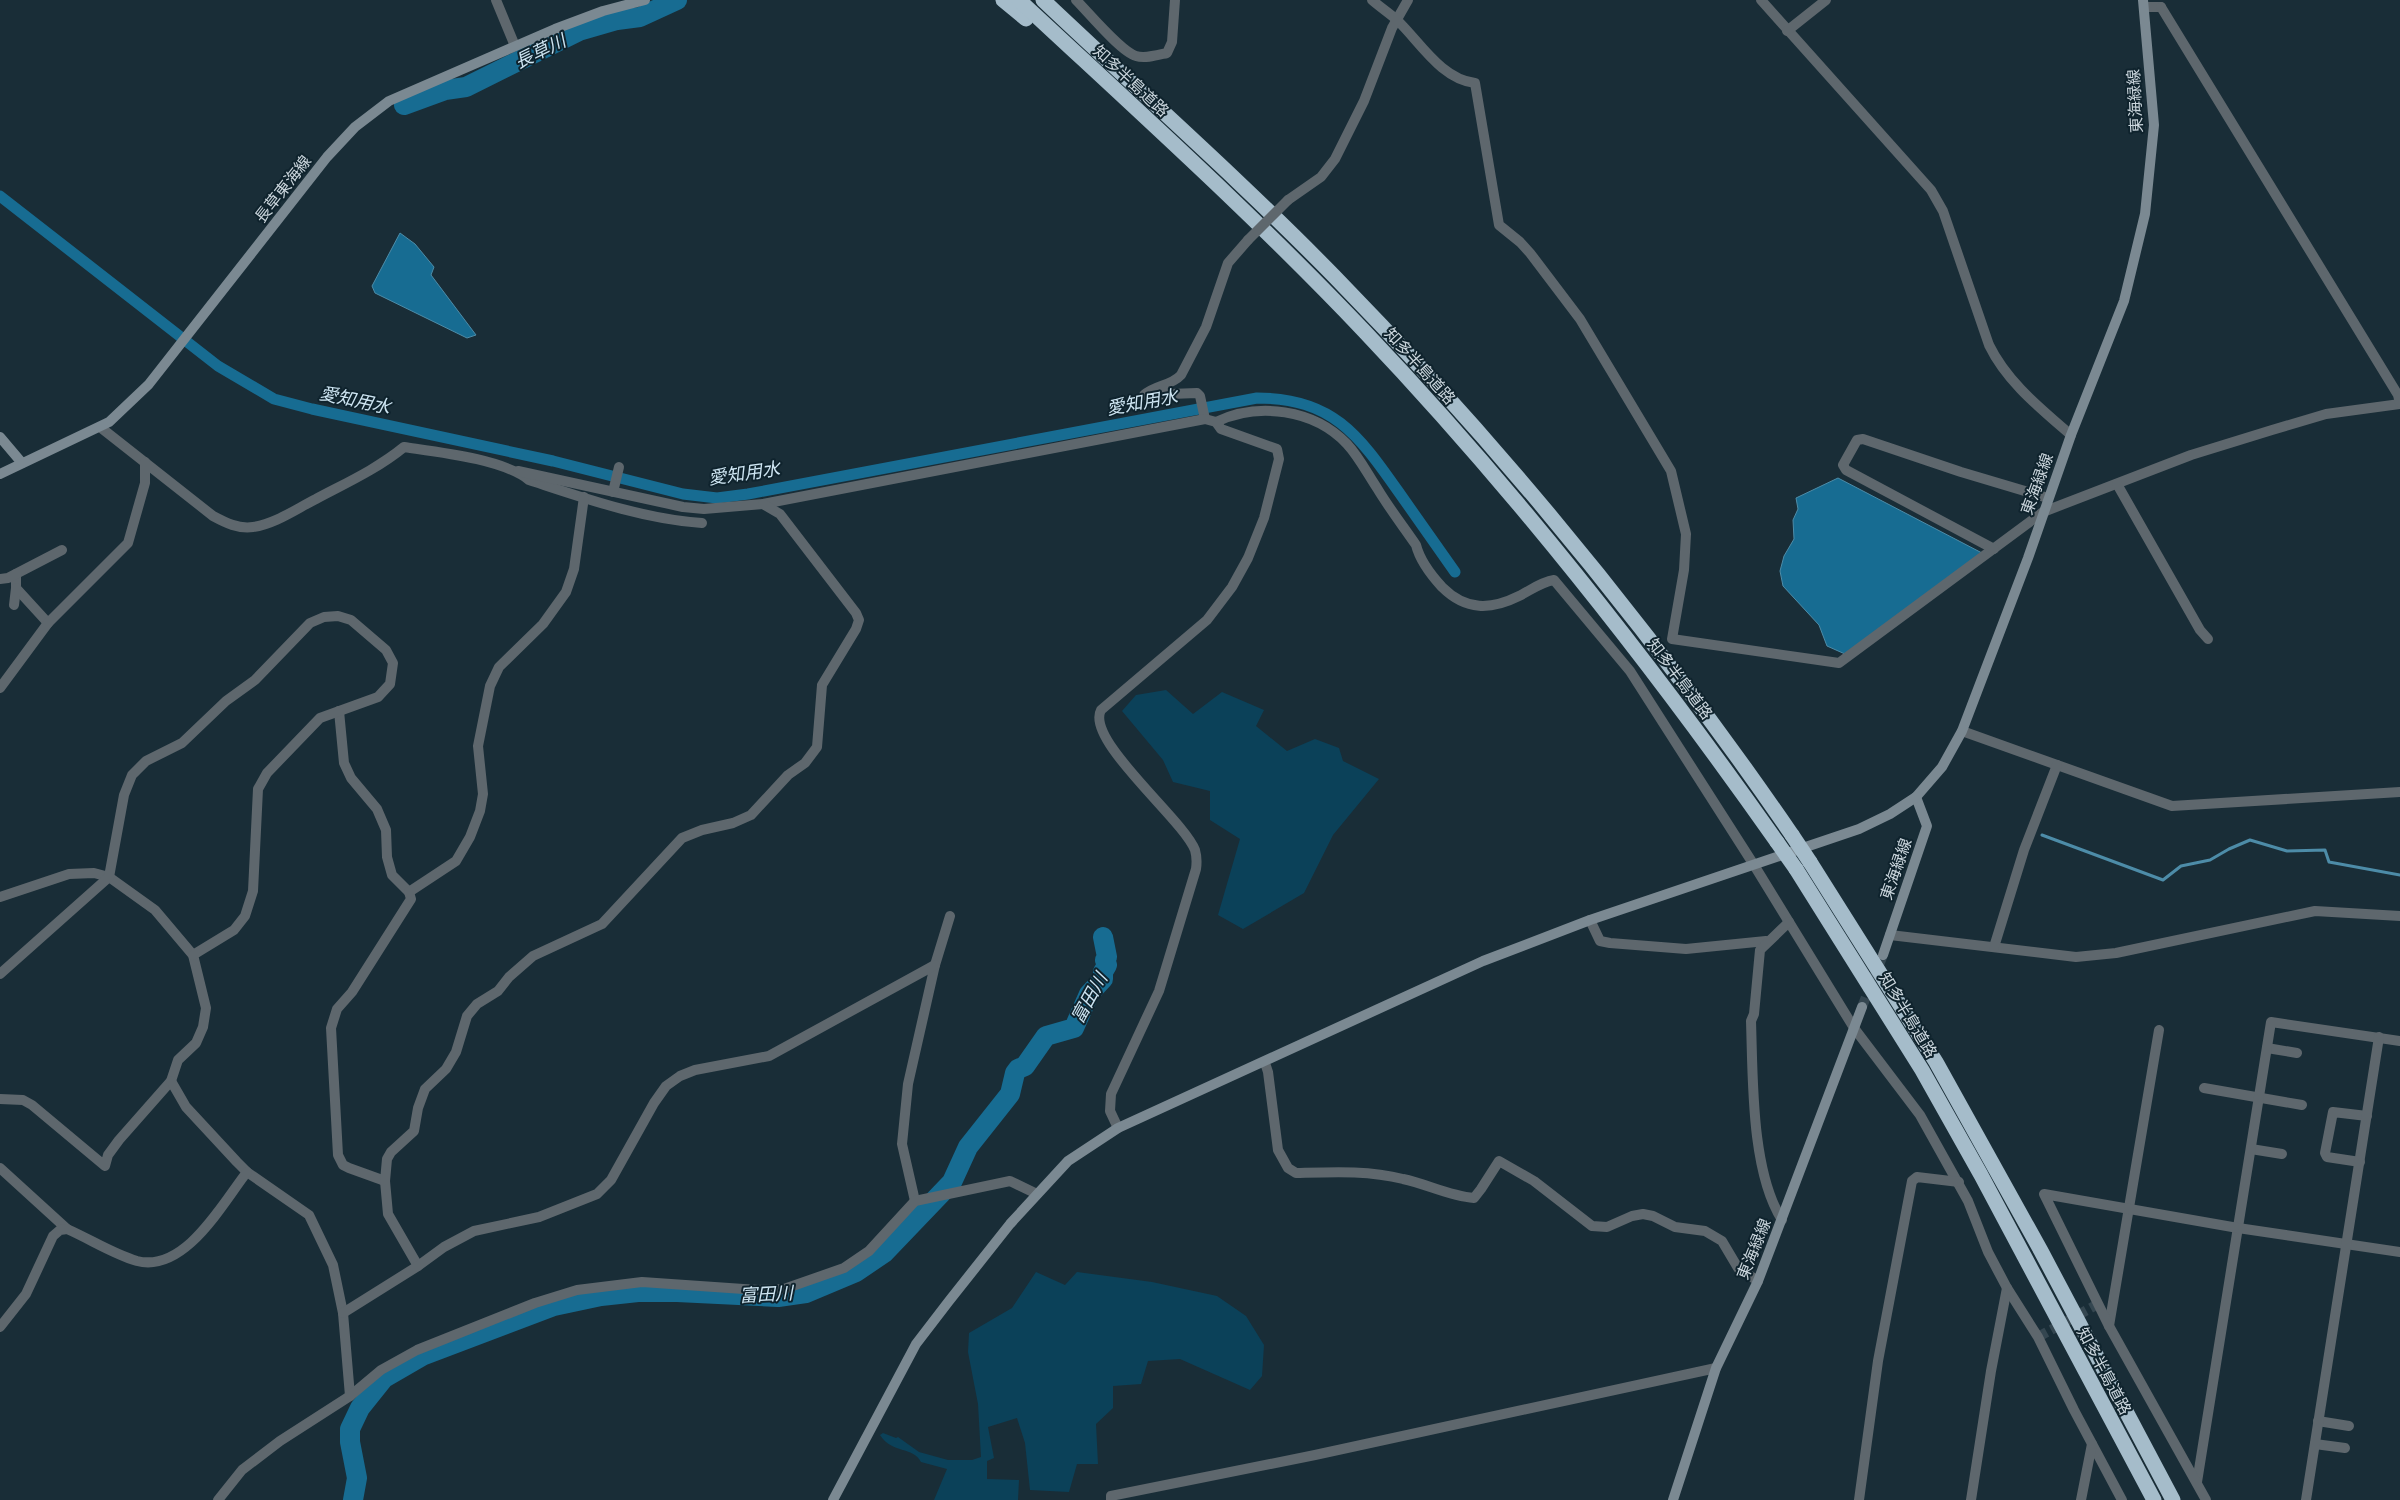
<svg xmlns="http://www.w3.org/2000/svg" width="2400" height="1500" viewBox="0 0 2400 1500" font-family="Poppins,'Noto Sans JP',sans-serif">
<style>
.green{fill:#0b4159}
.water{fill:#176c92;stroke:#4d8ca8}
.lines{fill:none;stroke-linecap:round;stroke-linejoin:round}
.stream{stroke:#4d8ca8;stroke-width:3}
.canal{stroke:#176c92;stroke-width:11}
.river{stroke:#176c92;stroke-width:20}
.street-tunnel{stroke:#344650;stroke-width:10;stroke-dasharray:10 5;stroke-linecap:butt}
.secondary-tunnel{stroke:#344650;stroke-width:10;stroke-dasharray:10 5;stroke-linecap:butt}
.street{stroke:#5e676d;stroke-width:10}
.secondary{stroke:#7b8992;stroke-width:10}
.highway{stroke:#a5bcca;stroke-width:15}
.street-bridge{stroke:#5e676d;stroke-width:10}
.highway-bridge{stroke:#a5bcca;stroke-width:15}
.labels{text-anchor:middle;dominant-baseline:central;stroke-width:4;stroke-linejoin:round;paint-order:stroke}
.street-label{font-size:16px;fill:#cbd6dd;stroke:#0f232d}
.water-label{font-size:18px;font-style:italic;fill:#cee5f2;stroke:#0f232d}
</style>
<rect width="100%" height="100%" fill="#192d37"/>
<g class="green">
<polygon points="1166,690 1193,714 1222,692 1264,710 1256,726 1287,751 1315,739 1339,748 1343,761 1379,779 1333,835 1304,893 1243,929 1218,915 1240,839 1210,820 1210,791 1173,782 1163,760 1122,711 1136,695"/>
<path d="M1036 1272 1065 1285 1077 1272 1152 1282 1217 1296 1246 1316 1264 1345 1262 1376 1250 1390 1180 1359 1148 1361 1141 1384 1113 1386V1408L1096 1424 1098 1464H1077L1069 1492 1030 1490 1025 1443 1017 1418 988 1427 994 1458 987 1461V1479L1019 1480 1018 1500H934L947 1469 921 1462C913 1446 892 1454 880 1435L883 1433 896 1438 898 1437 919 1452 948 1460H972L981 1457 978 1404 968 1352 969 1333 1012 1308Z"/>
</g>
<g class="water">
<polygon points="400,233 415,244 434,267 431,275 476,335 467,338 375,293 372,286"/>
<polygon points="1838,478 1982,553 1845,654 1827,646 1819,625 1783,586 1780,571 1784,556 1794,539 1793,520 1798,509 1796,498"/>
</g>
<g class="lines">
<polyline class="stream" points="2042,835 2163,880 2181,866 2210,860 2229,849 2250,840 2287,851 2325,850 2329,862 2400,875"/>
<path class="canal" d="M0 196 218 366 274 399 312 409 553 461 683 494 717 498 748 494 1257 398C1332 398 1358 434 1398 491 1417 518 1436 545 1455 572"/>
<g class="river">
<polyline points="404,105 445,90 466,87 579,31 617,20 640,17 677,0"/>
<polyline points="353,1500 357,1478 350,1442 350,1429 360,1408 384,1378 422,1356 554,1306 601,1296 638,1292 677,1292 778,1297 806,1293 856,1272 884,1253 952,1182 968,1147 1010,1094 1015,1073 1018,1069 1025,1066 1046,1036 1074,1028 1089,994 1103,979 1103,972 1107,965 1105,960 1107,957 1103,937"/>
</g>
<polyline class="street-tunnel" points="2038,1337 2098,1304"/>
<polyline class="secondary-tunnel" points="1862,1007 1883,955"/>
<g class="street">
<polyline points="496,0 515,46"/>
<path d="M1076 0C1088 12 1121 52 1136 56 1145 59 1158 55 1167 53L1172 42 1175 0"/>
<path d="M1372 0C1380 7 1389 13 1397 20 1420 42 1441 79 1475 83L1499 225 1520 242 1530 253 1580 319 1671 471 1686 534 1684 570 1672 639 1839 663 2043 512 2191 455 2272 430 2326 414 2400 404"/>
<path d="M1761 0 1931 190 1943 211 1989 345C2007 382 2040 408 2071 435"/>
<polyline points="2144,7 2161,7"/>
<polyline points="2161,7 2398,395 2400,403"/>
<polyline points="1787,31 1826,0"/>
<polyline points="1288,200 1321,177 1335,159 1364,101 1392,28 1408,0"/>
<path d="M1205 419 1200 396 1197 393 1144 395C1155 385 1171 386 1181 375L1206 327 1228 263 1248 240"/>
<path d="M1216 422C1258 402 1314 409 1347 444 1359 457 1367 473 1377 488 1389 508 1403 526 1416 545 1420 561 1431 575 1442 587 1466 611 1491 610 1519 596 1531 590 1541 582 1554 580L1630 671 1754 865 1854 1028 1920 1115 1968 1201 1988 1252 2007 1288 2038 1337 2074 1410 2122 1500"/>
<path d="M100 427 213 516C226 523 238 529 253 527 275 524 296 509 316 499 346 483 377 469 404 447 438 452 503 459 529 480 584 498 643 519 702 523"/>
<path d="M518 471 683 507 704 509 763 504 1205 419 1216 422 1221 429 1277 449 1279 459 1264 518 1248 558 1232 587 1207 620 1101 710C1085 740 1183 819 1195 850 1197 857 1197 862 1196 869L1159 991 1111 1094 1110 1111 1118 1128"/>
<polyline points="2117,484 2200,630 2208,639"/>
<polyline points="613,492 619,467"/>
<polyline points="1994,549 1846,470 1843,465 1857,440 1863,439 1961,472 2048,498"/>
<polyline points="16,574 16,588 48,623"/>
<polyline points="0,579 8,578 62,550"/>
<polyline points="14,605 16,588"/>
<polyline points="0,688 48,623 128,543 145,483 145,462"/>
<polyline points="339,711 344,763 351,778 377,809 386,830 387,857 392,875 409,892 411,899 352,992 337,1009 331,1028 338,1155 343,1165 349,1168 385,1181"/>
<polyline points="1962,731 2172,806 2400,792"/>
<polyline points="409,892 456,861 470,837 480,811 483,794 478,746 490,686 499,667 543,624 566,592 574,569 584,497"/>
<polyline points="0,897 69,874 94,873 109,877 155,910 193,955 206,1008 203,1027 196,1043 178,1060 171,1081 119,1140 108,1155 105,1166 32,1105 23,1100 0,1099"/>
<polyline points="1590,920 1600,941 1610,943 1686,949 1766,941"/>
<polyline points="1890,935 2076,957 2116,953 2315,911 2400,916"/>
<polyline points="1994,947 2024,850 2057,765"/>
<polyline points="0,974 109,877 124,795 132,775 146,761 182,743 226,701 255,680 310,623 324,617 338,616 351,620 386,650 393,663 390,684 378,697 320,718 267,773 258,789 253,891 245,916 234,930 193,955"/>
<polyline points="2267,1048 2297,1053"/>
<path d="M1265 1063 1268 1072 1278 1150 1288 1168 1296 1173C1332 1172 1368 1170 1403 1179 1427 1184 1449 1196 1474 1198L1481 1189 1499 1161 1534 1181 1592 1226 1607 1227 1632 1216 1643 1214 1653 1216 1675 1227 1705 1231 1722 1241 1738 1268 1758 1281"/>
<polyline points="171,1081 186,1107 237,1162 247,1172 309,1215 333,1265 343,1313 350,1396"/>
<polyline points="2204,1088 2302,1105"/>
<polyline points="2251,1149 2282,1154"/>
<polyline points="2360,1162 2327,1157 2325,1153 2333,1112 2367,1116"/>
<polyline points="0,1168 67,1229"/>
<polyline points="915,1201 902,1144 908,1084 935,965 950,916"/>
<path d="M1782 1220C1751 1171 1753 1079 1751 1021L1754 1014 1760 950 1789 922"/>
<polyline points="418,1266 388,1214 385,1181 387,1159 391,1152 414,1131 418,1108 425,1089 446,1069 456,1052 467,1016 477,1004 498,991 509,977 533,956 602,924 682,838 702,830 733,823 751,815 788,775 805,763 817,747 822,685 856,629 859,620 856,613 780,514 763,504"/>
<polyline points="343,1313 418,1266 444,1247 474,1231 539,1217 597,1194 611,1180 654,1103 666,1086 680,1076 695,1070 769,1056 935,965"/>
<polyline points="2109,1326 2159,1030"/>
<path d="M0 1327 26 1294 53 1236 60 1230 67 1229C90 1239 113 1254 137 1261 185 1273 222 1204 247 1172"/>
<polyline points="2318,1421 2349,1426"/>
<polyline points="2315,1444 2345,1448"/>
<polyline points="2197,1482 2271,1022 2400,1041"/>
<polyline points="218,1500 242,1470 280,1441 350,1396 381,1370 417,1350 535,1303 577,1290 642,1282 758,1290 784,1289 844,1268 869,1251 915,1201 1010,1181 1037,1194"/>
<polyline points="1111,1500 1111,1496 1315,1455 1716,1368"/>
<polyline points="1859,1500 1878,1361 1912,1181 1917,1177 1959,1182"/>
<polyline points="1971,1500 1991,1371 2007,1288"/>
<polyline points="2081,1500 2092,1444"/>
<polyline points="2206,1500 2109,1326 2044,1194 2238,1228 2400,1252"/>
<polyline points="2306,1500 2379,1037"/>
</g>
<g class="secondary">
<polyline points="0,437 22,463"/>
<polyline points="0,474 109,422 149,384 327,157 355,127 389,101 555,29 603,11 645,0"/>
<polyline points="1883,955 1927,826 1916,797"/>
<polyline points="833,1500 916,1344 949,1301 1010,1224 1068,1161 1118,1128 1483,961 1590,920 1859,829 1890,814 1916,797 1942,767 1962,731 2028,558 2071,435 2124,301 2145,214 2154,125 2143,0"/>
<polyline points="1673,1500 1716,1368 1758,1281 1862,1007"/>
</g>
<g class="highway">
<polyline points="1003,0 1026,19"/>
<path d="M1019 0C1136 109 1255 216 1365 332 1516 491 1651 663 1777 842"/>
<path d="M1043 0C1140 92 1240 180 1334 276 1502 448 1656 637 1792 835"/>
<polyline points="1810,862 1936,1062 2041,1251 2173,1500"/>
<polyline points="1796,869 1922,1070 1981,1175 2154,1500"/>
</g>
<polyline class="street-bridge" points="1248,240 1288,200"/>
<g class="highway-bridge">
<polyline points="1792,835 1810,862"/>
<polyline points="1777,842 1796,869"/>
</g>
</g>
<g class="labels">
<g class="street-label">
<text transform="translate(1131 81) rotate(43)">知多半島道路</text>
<text transform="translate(2135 101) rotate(-93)">東海緑線</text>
<text transform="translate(283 189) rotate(-52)">長草東海線</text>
<text transform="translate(1420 366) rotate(48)">知多半島道路</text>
<text transform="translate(2037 484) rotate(-70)">東海緑線</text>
<text transform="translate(1680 679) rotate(53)">知多半島道路</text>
<text transform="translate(1896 869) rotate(-71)">東海緑線</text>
<text transform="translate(1908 1015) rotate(59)">知多半島道路</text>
<text transform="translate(1754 1249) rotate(-68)">東海緑線</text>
<text transform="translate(2104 1371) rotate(62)">知多半島道路</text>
</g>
<g class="water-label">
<text transform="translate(540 51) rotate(-26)">長草川</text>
<text transform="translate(355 400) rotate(12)">愛知用水</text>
<text transform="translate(1142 402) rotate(-10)">愛知用水</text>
<text transform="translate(744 473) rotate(-8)">愛知用水</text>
<text transform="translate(1089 998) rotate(-61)">富田川</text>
<text transform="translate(766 1294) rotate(-3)">富田川</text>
</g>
</g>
</svg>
